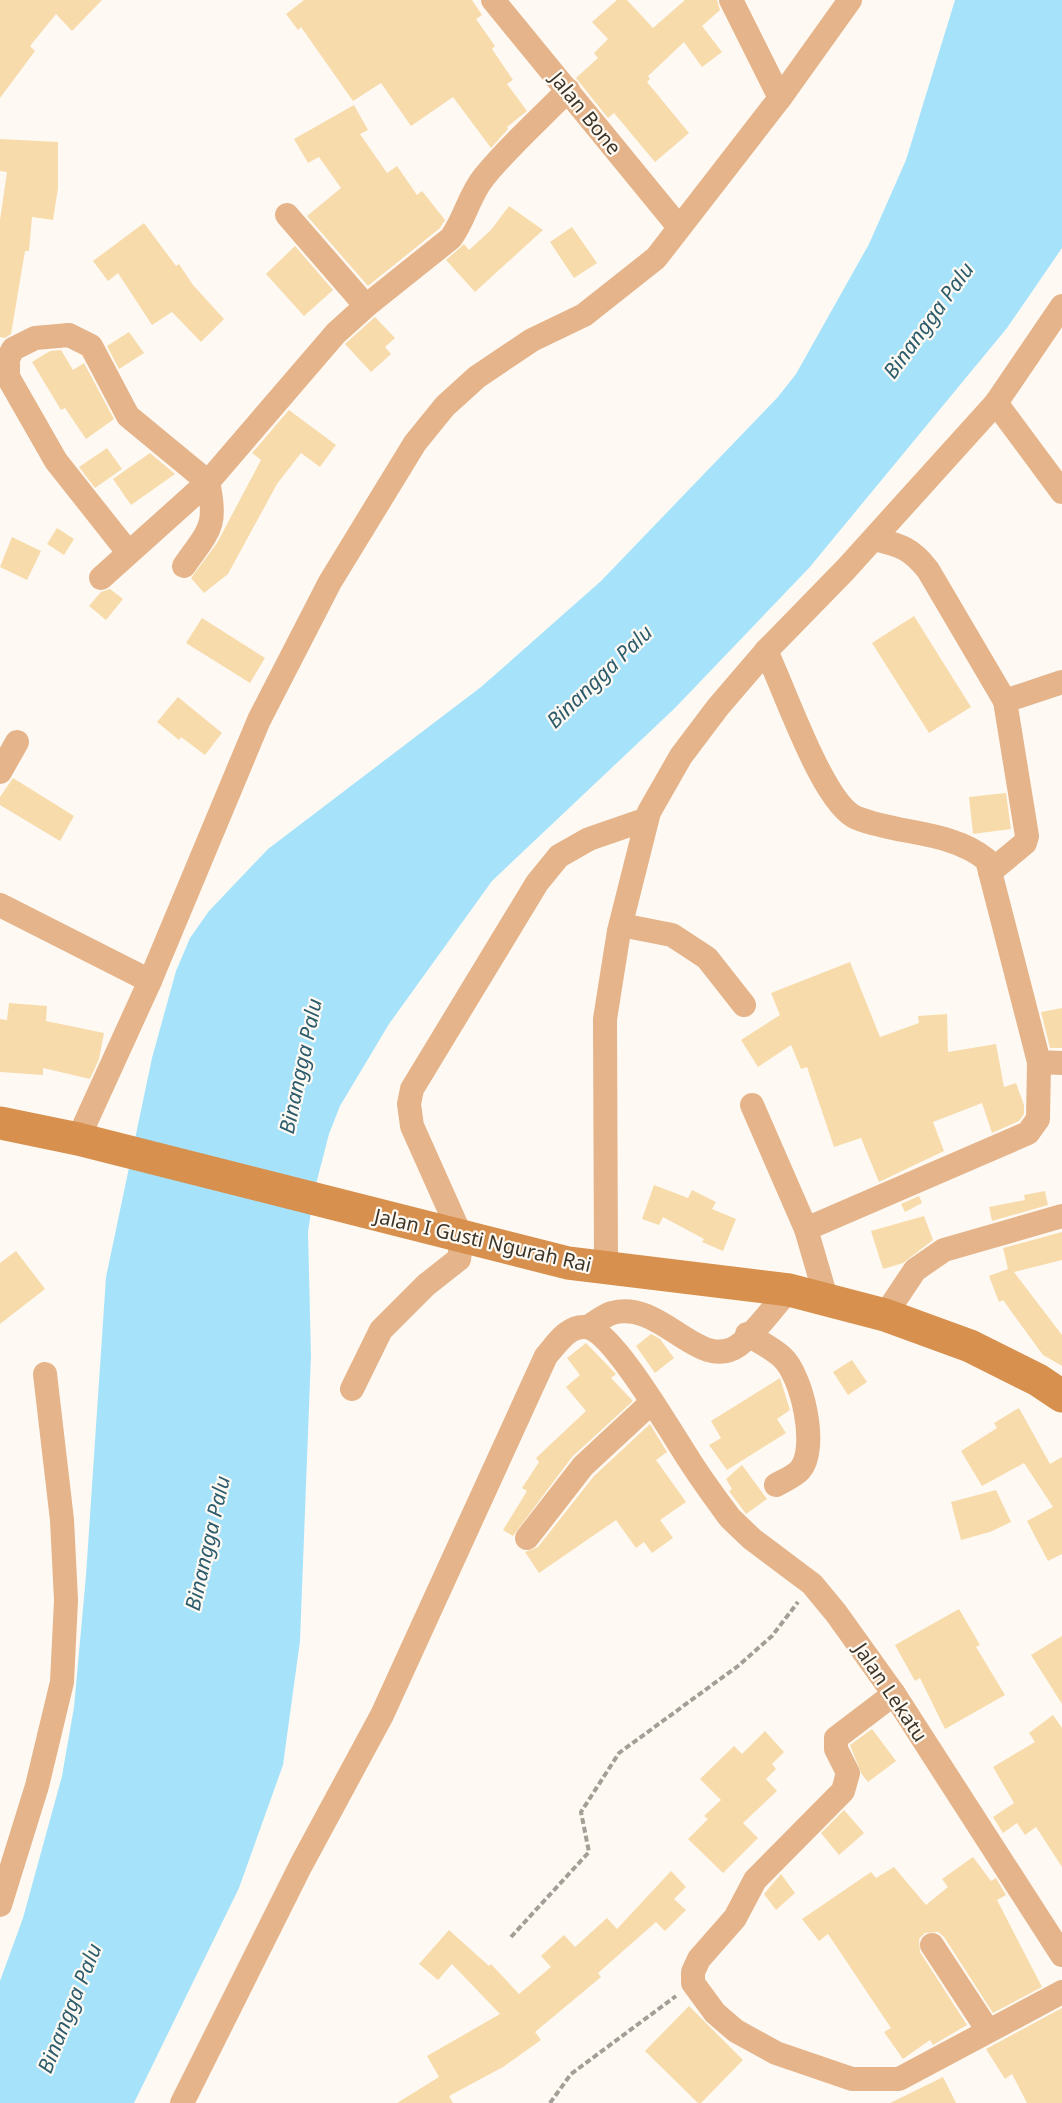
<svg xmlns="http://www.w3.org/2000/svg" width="1062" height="2103" viewBox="0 0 1062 2103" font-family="'Noto Sans',sans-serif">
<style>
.water{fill:#a6e3fb}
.building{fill:#f8dbab}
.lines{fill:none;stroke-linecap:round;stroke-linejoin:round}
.path{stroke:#a49e95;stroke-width:4;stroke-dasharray:6 3;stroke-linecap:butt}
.minor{stroke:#e5b48a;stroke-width:24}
.secondary{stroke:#d7904d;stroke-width:33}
.labels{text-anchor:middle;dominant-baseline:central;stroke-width:4.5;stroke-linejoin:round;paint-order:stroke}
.street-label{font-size:20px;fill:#3c3528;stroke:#fefaf3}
.water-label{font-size:21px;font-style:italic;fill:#2d5c6d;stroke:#fefaf3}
</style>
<rect width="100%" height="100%" fill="#fefaf3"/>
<polygon class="water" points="955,0 1062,0 1062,248 1007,328 809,568 675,708 492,881 389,1024 340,1106 329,1134 314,1192 308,1232 311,1355 300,1641 283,1765 239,1888 134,2103 0,2103 0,1981 23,1918 62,1776 74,1707 86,1575 106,1277 152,1058 176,971 190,938 209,911 268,849 481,687 601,581 777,398 796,374 869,244 906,160"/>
<g class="building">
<polygon points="0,0 102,0 72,31 56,14 30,46 35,51 0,98"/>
<polygon points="304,0 472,0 482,15 476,19 495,46 492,49 513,80 507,84 527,111 507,127 508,129 491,148 453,97 411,126 381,83 353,101 301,27 298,30 286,14"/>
<polygon points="617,0 627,0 653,28 685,0 717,0 720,10 702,26 722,52 702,67 684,42 648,76 650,79 647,82 689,133 655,162 614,113 608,118 576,78 598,58 594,53 608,39 592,22"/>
<polygon points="354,105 368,130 360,134 387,173 397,166 417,195 422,191 445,220 440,228 368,286 307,216 341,188 319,157 308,163 294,139"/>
<polygon points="0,139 58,142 58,188 53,220 32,217 29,251 25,251 11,334 5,338 0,337 0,220 7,172 0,171"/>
<polygon points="509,206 543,230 475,292 446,260 464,244 469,250 491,230"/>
<polygon points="144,223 176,266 179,264 193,285 224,319 201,342 172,312 152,325 118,273 108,281 93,261"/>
<polygon points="572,227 597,263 574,278 550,242"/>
<polygon points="295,246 333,290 304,316 266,274"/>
<polygon points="375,317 395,338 385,347 391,354 371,372 345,344"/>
<polygon points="129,332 144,353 119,369 107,346"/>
<polygon points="61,350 73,370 84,363 114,419 86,439 65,408 61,410 32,362 50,351"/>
<polygon points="289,410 336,445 320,467 301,453 277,484 228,574 204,593 191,578 217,543 261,460 252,453"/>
<polygon points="107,448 122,469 95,488 79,467"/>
<polygon points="150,453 175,474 131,505 113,479"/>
<polygon points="57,528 74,539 64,555 47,544"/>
<polygon points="12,537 41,551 27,580 0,567"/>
<polygon points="110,589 123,599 106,620 89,606 101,592"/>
<polygon points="914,616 971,707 929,733 872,643"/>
<polygon points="202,618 265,658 250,683 186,643"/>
<polygon points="178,697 222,733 205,755 181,737 179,740 157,722"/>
<polygon points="13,778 74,816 60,841 0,805 0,797"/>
<polygon points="1006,793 1011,829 973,834 969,797"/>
<polygon points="850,962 880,1037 919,1023 918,1016 947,1014 948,1052 996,1044 1004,1087 1016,1083 1024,1105 1024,1114 1019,1121 992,1133 982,1103 933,1122 944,1151 879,1182 861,1138 834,1147 807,1067 801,1069 791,1045 758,1067 741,1040 780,1015 771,993"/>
<polygon points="9,1003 47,1006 46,1021 104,1033 99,1059 90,1079 43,1068 43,1075 0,1072 0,1019 7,1020"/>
<polygon points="1062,1008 1062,1048 1050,1048 1041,1012"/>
<polygon points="654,1185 688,1198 692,1190 716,1202 712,1209 736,1219 723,1251 702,1242 704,1239 663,1217 659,1225 642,1219"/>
<polygon points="1045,1191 1048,1205 992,1221 989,1207 1025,1200 1024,1195"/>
<polygon points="919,1196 922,1203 905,1212 901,1204"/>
<polygon points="924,1216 933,1240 903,1263 883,1269 871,1231"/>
<polygon points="1062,1232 1062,1260 1014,1272 1062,1335 1062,1366 1043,1355 1003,1300 999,1302 989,1276 1008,1269 1003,1248"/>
<polygon points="16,1251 45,1289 0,1324 0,1263"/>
<polygon points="651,1334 660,1339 674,1358 655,1373 636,1346"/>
<polygon points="586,1343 614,1372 616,1374 611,1378 633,1401 572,1457 513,1536 503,1530 527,1491 522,1488 539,1462 536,1458 586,1411 566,1387 580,1375 567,1358"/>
<polygon points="852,1360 867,1382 848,1395 833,1372"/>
<polygon points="780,1378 790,1410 777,1419 786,1433 727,1470 709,1445 721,1438 711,1421"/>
<polygon points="1019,1408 1050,1464 1062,1457 1062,1554 1048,1561 1027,1521 1053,1507 1024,1463 982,1486 961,1451 997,1428 994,1423"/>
<polygon points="650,1424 667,1452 656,1460 686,1502 660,1520 673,1538 652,1553 644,1542 636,1548 616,1520 539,1573 525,1552 538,1547 594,1476"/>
<polygon points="742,1465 767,1499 746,1514 729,1491 732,1489 726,1479"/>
<polygon points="996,1490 1011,1522 990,1532 961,1540 951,1502"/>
<polygon points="959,1609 980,1645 976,1647 1005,1695 945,1729 920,1678 915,1681 895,1645"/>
<polygon points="1062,1636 1062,1704 1031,1655"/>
<polygon points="1053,1715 1062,1728 1062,1867 1036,1827 1025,1835 1017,1823 1003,1833 993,1817 1014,1803 993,1767 1035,1742 1029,1733"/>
<polygon points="872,1729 896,1761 868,1782 861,1773 850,1745"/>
<polygon points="765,1731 784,1752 772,1764 776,1769 766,1779 777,1791 743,1823 758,1838 723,1873 688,1839 708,1819 704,1816 721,1800 700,1779 734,1746 742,1754"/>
<polygon points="844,1810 864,1833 839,1855 821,1833"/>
<polygon points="973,1857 991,1881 996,1878 1006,1895 997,1900 1042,1987 993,2013 944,1937 938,1932 925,1933 919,1939 920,1952 967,2025 933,2045 930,2040 903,2059 884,2032 891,2028 828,1934 819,1941 802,1919 871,1872 876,1878 894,1867 926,1905 948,1887 942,1879"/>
<polygon points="671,1871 686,1887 674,1899 686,1910 665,1931 656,1922 598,1973 601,1977 535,2032 541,2040 503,2067 449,2096 453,2103 397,2103 439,2077 427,2056 500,2014 452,1964 438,1980 419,1964 449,1930 489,1966 491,1964 519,1994 551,1967 541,1956 564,1935 575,1947 607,1918 617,1929"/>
<polygon points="781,1874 795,1893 776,1910 764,1894"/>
<polygon points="689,2006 743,2060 701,2103 698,2103 645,2051"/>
<polygon points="1062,2008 1062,2103 1027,2103 1012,2074 1005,2079 986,2049"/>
<polygon points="943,2077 956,2103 890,2103 933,2082"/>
</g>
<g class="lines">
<g class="path">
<polyline points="511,1937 589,1852 581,1812 619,1753 738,1666 772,1636 798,1602"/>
<polyline points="550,2103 571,2074 676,1996"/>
</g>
<g class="minor">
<polyline points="493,0 678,226"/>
<polyline points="731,0 780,98"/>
<polyline points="287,215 366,306"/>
<polyline points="996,403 1062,492"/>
<path d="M874 539C900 545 911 548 928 570L1005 701"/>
<path d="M128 552 56 461 8 377V359L13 349 35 338 69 335 91 346 128 416 208 482 336 333 366 306 451 238C465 219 469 195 484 177 509 146 540 119 568 90"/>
<path d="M101 578 208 482C218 527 209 530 184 566"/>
<path d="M766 651C784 687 823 805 857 818 900 835 950 830 987 860L1039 1062 1062 1063"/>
<polyline points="0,772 17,742"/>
<polyline points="990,872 1025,843 1027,836 1005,701 1062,682"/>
<polyline points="0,905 150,981 259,720 330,582 415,443 445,406 477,377 532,340 584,315 656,258 780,98 850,0"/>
<polyline points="621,925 672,935 707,958 744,1005"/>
<polyline points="752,1105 806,1229"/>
<polyline points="78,1139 150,981"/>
<polyline points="606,1268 605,1019 619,931 649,812 681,756 718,707 766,651 846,569 996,403 1062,306"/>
<polyline points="827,1301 806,1229 1028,1133 1038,1119 1039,1062"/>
<polyline points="885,1315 915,1270 944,1250 1062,1216"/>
<path d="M588 1327C595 1323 603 1316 612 1313 662 1299 699 1374 739 1345 756 1332 774 1306 789 1290"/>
<path d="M747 1334C759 1342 772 1348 782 1357 802 1375 819 1448 800 1470 795 1476 783 1481 776 1485"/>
<polyline points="352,1389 381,1330 426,1285 459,1259 462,1238 412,1126 409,1104 412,1089 537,883 559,856 589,839 647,819"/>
<polyline points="527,1538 583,1466 652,1402"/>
<polyline points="894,1694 836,1738 836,1749 848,1773 843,1791 755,1880 735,1918 699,1959 693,1972 693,1983 715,2013 736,2031 776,2053 852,2079 899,2079 1062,1992"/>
<polyline points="0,1905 37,1786 62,1682 66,1600 62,1520 45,1374"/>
<polyline points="932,1945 987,2029"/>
<path d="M182 2103 301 1865 382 1715 546 1356C556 1345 567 1326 585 1327 612 1329 672 1434 688 1458 701 1479 716 1499 730 1518L752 1539 812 1584 836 1613 894 1694 1062 1955"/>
</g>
<polyline class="secondary" points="0,1123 78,1139 568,1263 789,1290 885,1315 970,1346 1038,1380 1062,1396"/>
</g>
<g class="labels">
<g class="street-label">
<text transform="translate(586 113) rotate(51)">Jalan Bone</text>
<text transform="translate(483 1240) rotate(13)">Jalan I Gusti Ngurah Rai</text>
<text transform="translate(891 1692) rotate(56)">Jalan Lekatu</text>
</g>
<g class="water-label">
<text transform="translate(928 320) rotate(-54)">Binangga Palu</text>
<text transform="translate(599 676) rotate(-44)">Binangga Palu</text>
<text transform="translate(300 1066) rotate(-78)">Binangga Palu</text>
<text transform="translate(207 1543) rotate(-77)">Binangga Palu</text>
<text transform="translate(69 2008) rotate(-68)">Binangga Palu</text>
</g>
</g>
</svg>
